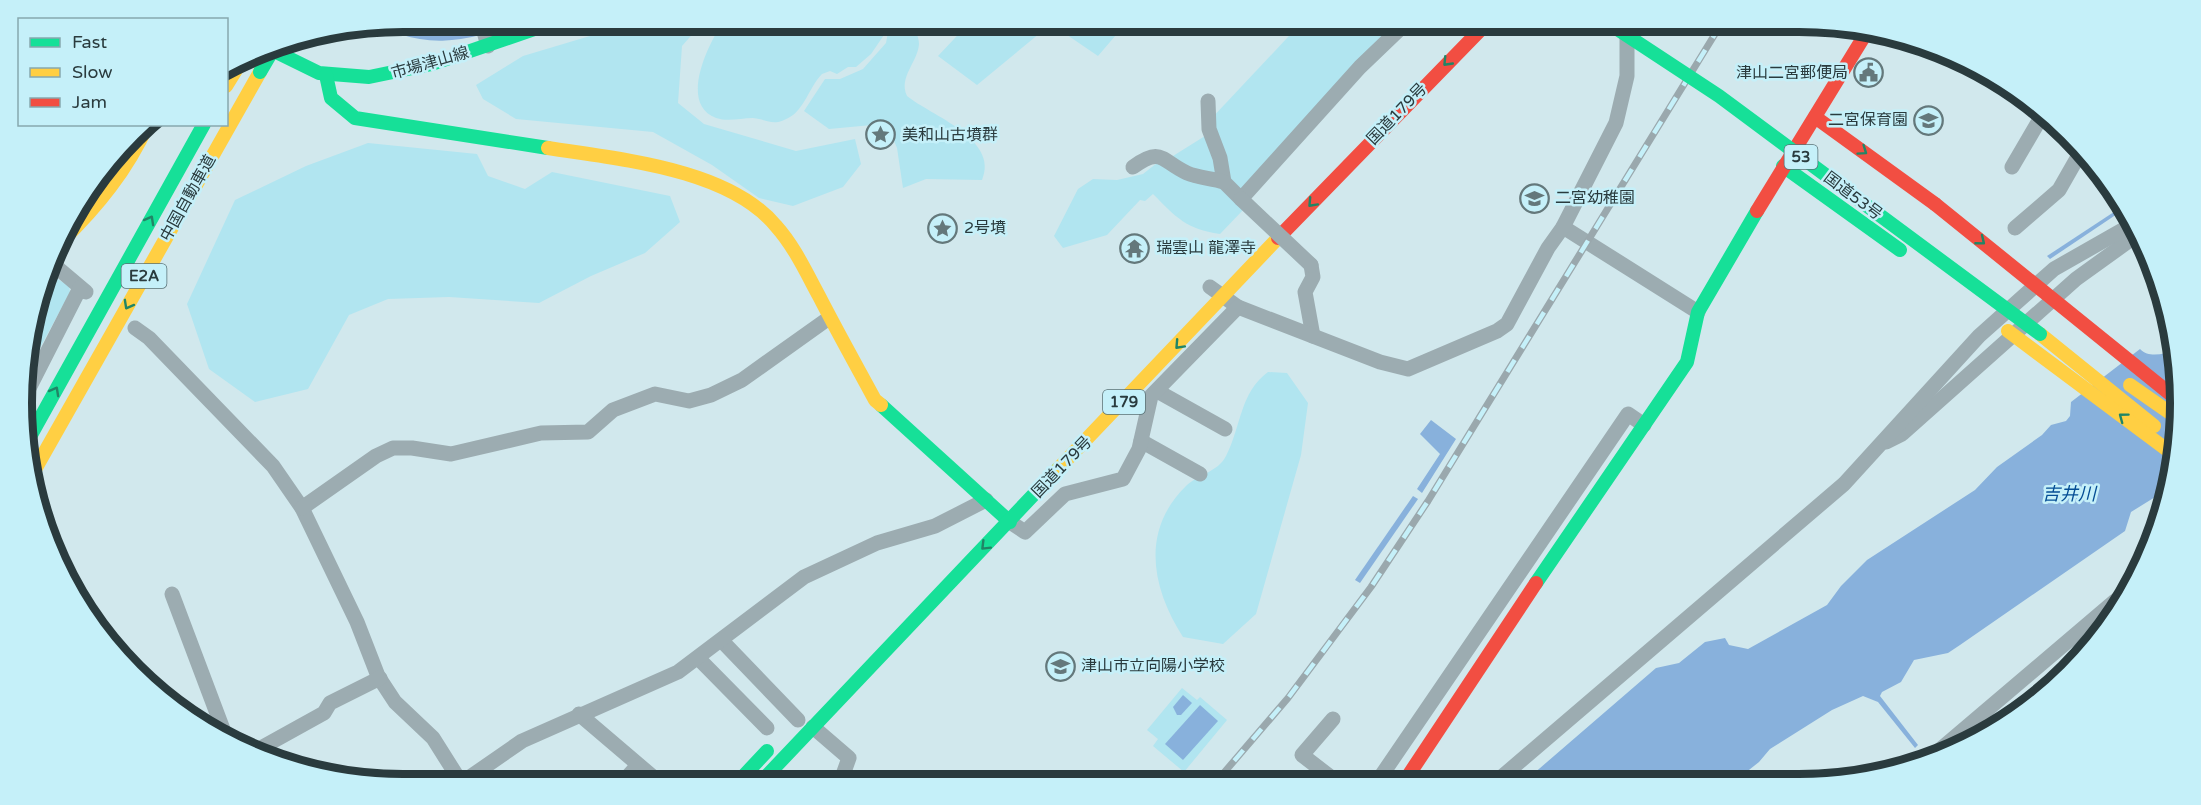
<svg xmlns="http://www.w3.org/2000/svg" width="2201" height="805" viewBox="0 0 2201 805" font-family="'Varela Round','Noto Sans JP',sans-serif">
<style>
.green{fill:#b1e5f0}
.water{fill:#88b1dc}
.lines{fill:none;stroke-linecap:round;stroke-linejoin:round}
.river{stroke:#88b1dc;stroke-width:26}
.street{stroke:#9cacb1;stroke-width:15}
.fast{stroke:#16e098;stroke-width:14}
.slow{stroke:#ffcf43;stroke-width:14}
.jam{stroke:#f24e42;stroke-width:14}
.rail-casing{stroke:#9aa8ad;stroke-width:7}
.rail{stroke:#c5f0f9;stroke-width:4.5;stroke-dasharray:14;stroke-linecap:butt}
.street-bridge{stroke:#9cacb1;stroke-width:15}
.fast-bridge{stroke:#16e098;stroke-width:14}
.slow-bridge{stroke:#ffcf43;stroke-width:14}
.jam-bridge{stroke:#f24e42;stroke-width:14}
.oneway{stroke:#218566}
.labels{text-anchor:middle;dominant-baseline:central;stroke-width:5;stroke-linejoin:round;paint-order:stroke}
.shield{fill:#c5f0f9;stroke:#587176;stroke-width:1.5}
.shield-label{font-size:15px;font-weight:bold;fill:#2a3b3e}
.street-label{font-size:16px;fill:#2a3b3e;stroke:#c5f0f9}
.poi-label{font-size:16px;fill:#2a3b3e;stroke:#c5f0f9;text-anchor:start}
.water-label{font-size:18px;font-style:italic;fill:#054e95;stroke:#c5f0f9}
.rim{fill:none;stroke:#2a3b3e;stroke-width:8}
</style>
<rect width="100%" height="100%" fill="#d1e8ed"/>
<g class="green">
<polygon points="622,21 704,21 682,46 678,103 704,124 796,151 855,139 861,164 843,187 793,206 759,198 712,165 653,132 516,119 483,99 476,85 523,56 600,33"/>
<path d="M724 21H884V35L871 54 856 67H848L837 74 830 71 822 74C811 85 805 106 793 115 773 128 771 120 753 118 741 118 728 122 716 118 678 104 709 42 724 21Z"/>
<path d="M890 21H910C914 28 919 36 919 44 918 62 898 77 907 96 930 115 1000 139 982 180L926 179 903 188 897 148 889 129 872 125 829 129 804 111 825 79H840L863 69 886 43Z"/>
<polygon points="971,21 1128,21 1098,56 1051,24 977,85 938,56"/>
<polygon points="1303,21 1401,21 1240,194 1228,183 1210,120"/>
<polygon points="1205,136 1213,153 1217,175 1188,169 1173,156"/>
<polygon points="368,143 477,154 488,176 525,189 552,172 670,196 680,222 645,253 591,276 539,303 449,297 388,299 349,315 308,389 255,402 209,369 187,304 235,200 306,166"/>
<path d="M1157 163 1219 186 1243 210 1220 234C1186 229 1177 218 1153 194L1145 201 1140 200 1107 235 1063 248 1054 236 1078 189 1093 179 1117 180 1143 174Z"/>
<polygon points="51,275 69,286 70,292 25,376 24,352"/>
<path d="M1268 372 1287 373 1308 403 1301 455 1256 614 1223 644 1183 637C1152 589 1140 531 1186 486 1197 475 1218 472 1226 456 1241 427 1240 392 1268 372Z"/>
<polygon points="1182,688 1197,700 1200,697 1227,720 1184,772 1153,746 1158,739 1147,730"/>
</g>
<g class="water">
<polygon points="2123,206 2126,208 2050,259 2047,256"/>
<path d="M2140 349C2150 359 2164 353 2176 351L2177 353 2167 495 2160 494 2131 512 2125 531 1960 645 1948 653 1914 660 1901 682 1882 692 1880 696 1918 745 1915 748 1878 702 1863 696 1832 710 1770 749 1759 762 1735 781H1525L1656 668 1679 663 1705 642 1725 638 1729 645 1748 649 1827 605 1841 586 1867 560 1975 490 1997 467 2042 435 2051 425 2066 421 2070 416 2071 402Z"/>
<polygon points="1431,420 1456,439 1422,493 1417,489 1440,454 1420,434"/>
<polygon points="1413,496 1418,499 1360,583 1355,580"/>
<polygon points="1183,695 1192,703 1181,715 1177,715 1173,707"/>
<polygon points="1200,705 1218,721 1183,760 1165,744"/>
</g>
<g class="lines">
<path class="river" d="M401 21C431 31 453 29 483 21"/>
<g class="street">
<polyline points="481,21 488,46"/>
<polyline points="1208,101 1209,129 1220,158 1224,182 1241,199 1360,67 1408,21"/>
<path d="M1133 167C1162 146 1161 161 1187 173 1198 178 1212 178 1224 182"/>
<polyline points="2012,167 2043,114"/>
<polyline points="1563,227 1698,312"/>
<polyline points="2015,228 2059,190 2079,155"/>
<polyline points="54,265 86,292"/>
<polyline points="1311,265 1313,277 1305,292 1313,336"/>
<polyline points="1210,287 1238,307 1380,362 1408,369 1497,331 1507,324 1548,248 1563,227 1616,123 1627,76 1627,33"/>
<polyline points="135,328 149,338 273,466 302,508 357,622 378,676 395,702 433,738 462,784"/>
<polyline points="1157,391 1225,429"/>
<polyline points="26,394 80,288"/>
<polyline points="1141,441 1200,474"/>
<polyline points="1886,442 1902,434 2076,279 2137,235"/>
<polyline points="302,508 376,456 393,448 412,448 451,454 541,433 588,432 613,410 655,394 689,401 711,395 742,380 829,318"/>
<polyline points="1010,522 1025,532 1065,494 1123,479 1139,449 1151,396 1238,307"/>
<polyline points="172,594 224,732"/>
<polyline points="722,641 798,720"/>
<polyline points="698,658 767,728"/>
<polyline points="579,714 660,783"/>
<polyline points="1333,719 1302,755 1337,782"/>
<polyline points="813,727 849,758 840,783"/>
<polyline points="259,749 324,713 330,703 380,678"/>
<polyline points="1935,754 2115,601 2129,592"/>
<polyline points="1497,781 1844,484 1979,336 2054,269 2133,224"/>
<polyline points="1377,782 1628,414 1644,425"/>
<polyline points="622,783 638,765"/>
<polyline points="460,784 522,741 678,672 804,577 877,543 935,526 986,500"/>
</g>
<g class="fast">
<polyline points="268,48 319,73 369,77 432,64 558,21"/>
<polyline points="326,75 331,98 355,118 548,148"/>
<polyline points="1783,166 1900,250"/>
<polyline points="881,405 1010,522"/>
<polyline points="27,442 204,124"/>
<polyline points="1536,583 1687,362 1698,312 1757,211"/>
<polyline points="737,783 767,751"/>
<polyline points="760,783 1058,469"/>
</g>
<g class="slow">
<polyline points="226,86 239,65"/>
<path d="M548 148C617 159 728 168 776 226 794 246 806 272 819 296 837 331 856 365 875 400L881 405"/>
<path d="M62 241C98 206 127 170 148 124"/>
<polyline points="2040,334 2154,426"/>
<polyline points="2130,385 2173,415"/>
<polyline points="1058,469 1278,238"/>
<polyline points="29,480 260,72"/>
</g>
<g class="jam">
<polyline points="1815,117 1935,204"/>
<polyline points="1757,211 1868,30"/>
<polyline points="1278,238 1489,21"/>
<polyline points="1404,782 1536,583"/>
</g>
<defs>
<polyline id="rail" points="1216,782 1288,698 1371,587 1428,501 1723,21"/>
</defs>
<use href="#rail" class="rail-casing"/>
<use href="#rail" class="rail"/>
<polyline class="street-bridge" points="1241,199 1311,265"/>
<g class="fast-bridge">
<polyline points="1605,21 1719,96 2040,334"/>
<polyline points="260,72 277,43"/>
</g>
<polyline class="slow-bridge" points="2008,331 2170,452"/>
<polyline class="jam-bridge" points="1935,204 2174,397"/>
</g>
<defs><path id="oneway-chevron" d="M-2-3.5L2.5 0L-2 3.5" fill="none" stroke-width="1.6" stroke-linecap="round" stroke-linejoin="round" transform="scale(1.5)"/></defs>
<g class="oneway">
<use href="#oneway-chevron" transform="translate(1447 62) rotate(134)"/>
<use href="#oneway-chevron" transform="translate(1863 151) rotate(35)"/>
<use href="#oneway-chevron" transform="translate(1312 203) rotate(133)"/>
<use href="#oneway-chevron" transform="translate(150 220) rotate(-61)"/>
<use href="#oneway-chevron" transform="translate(1981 241) rotate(39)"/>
<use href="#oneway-chevron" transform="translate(128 305) rotate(119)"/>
<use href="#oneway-chevron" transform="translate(1179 345) rotate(133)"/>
<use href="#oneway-chevron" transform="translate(55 391) rotate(-61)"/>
<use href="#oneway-chevron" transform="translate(2123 417) rotate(-143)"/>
<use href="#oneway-chevron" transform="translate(985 546) rotate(135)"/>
</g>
<defs>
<symbol id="civic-ring" viewBox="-11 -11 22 22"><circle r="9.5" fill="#c5f0f9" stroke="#64787b" stroke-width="1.5"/><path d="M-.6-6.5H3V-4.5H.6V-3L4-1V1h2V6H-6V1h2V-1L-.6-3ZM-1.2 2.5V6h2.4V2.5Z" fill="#64787b"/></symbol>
<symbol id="school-ring" viewBox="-11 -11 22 22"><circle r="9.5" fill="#c5f0f9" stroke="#64787b" stroke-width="1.5"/><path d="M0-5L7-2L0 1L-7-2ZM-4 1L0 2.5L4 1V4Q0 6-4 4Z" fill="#64787b"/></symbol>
<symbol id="sight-ring" viewBox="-11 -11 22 22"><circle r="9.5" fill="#c5f0f9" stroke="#64787b" stroke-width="1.5"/><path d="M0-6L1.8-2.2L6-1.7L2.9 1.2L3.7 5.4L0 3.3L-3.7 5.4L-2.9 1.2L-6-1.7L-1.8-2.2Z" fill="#64787b"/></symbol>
<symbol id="temple-ring" viewBox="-11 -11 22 22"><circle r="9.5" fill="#c5f0f9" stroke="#64787b" stroke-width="1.5"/><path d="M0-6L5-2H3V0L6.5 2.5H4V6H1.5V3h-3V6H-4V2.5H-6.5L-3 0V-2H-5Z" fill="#64787b"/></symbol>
</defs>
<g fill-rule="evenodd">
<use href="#civic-ring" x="1852" y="56" width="33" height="33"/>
<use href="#school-ring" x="1912" y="104" width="33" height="33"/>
<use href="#sight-ring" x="864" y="118" width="33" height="33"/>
<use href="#school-ring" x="1518" y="182" width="33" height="33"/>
<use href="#sight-ring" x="926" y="212" width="33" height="33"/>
<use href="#temple-ring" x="1118" y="232" width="33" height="33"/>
<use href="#school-ring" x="1044" y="650" width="33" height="33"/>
</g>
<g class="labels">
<g class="shield">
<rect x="1784.5" y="145" width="33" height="24" rx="4.5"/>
<rect x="121.5" y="264" width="45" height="24" rx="4.5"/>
<rect x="1103" y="390" width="42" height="24" rx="4.5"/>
</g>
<g class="shield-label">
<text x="1801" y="157">53</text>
<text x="144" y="276">E2A</text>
<text x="1124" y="402">179</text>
</g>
<g class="street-label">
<text transform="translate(430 63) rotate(-16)">市場津山線</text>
<text transform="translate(1397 114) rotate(-46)">国道179号</text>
<text transform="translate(1853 196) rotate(37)">国道53号</text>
<text transform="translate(188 198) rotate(-61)">中国自動車道</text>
<text transform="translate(1062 467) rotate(-46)">国道179号</text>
</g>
<g class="poi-label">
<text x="1848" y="73" text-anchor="end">津山二宮郵便局</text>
<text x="1908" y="120" text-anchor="end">二宮保育園</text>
<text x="902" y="135">美和山古墳群</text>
<text x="1555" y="198">二宮幼稚園</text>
<text x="964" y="228">2号墳</text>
<text x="1156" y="248">瑞雲山 龍澤寺</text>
<text x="1081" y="666">津山市立向陽小学校</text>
</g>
<g class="water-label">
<text x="2069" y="494">吉井川</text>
</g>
</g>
<path d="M0 0H2201V805H0ZM403 32H1799A371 371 0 0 1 2170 403V403A371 371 0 0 1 1799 774H403A371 371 0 0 1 32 403V403A371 371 0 0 1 403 32Z" fill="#c5f0f9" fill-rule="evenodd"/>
<path class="rim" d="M403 32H1799A371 371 0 0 1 2170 403V403A371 371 0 0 1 1799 774H403A371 371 0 0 1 32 403V403A371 371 0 0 1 403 32Z"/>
<rect x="18" y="18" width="210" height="108" fill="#c5f0f9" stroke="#87a8ae" stroke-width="1.5"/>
<rect x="30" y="38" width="30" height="9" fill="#16e098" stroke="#87a8ae" stroke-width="1.5"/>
<text x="72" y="48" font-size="18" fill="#2a3b3e">Fast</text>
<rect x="30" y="68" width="30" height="9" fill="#ffcf43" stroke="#87a8ae" stroke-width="1.5"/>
<text x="72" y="78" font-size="18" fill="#2a3b3e">Slow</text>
<rect x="30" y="98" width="30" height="9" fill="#f24e42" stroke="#87a8ae" stroke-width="1.5"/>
<text x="72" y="108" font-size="18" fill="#2a3b3e">Jam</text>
</svg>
